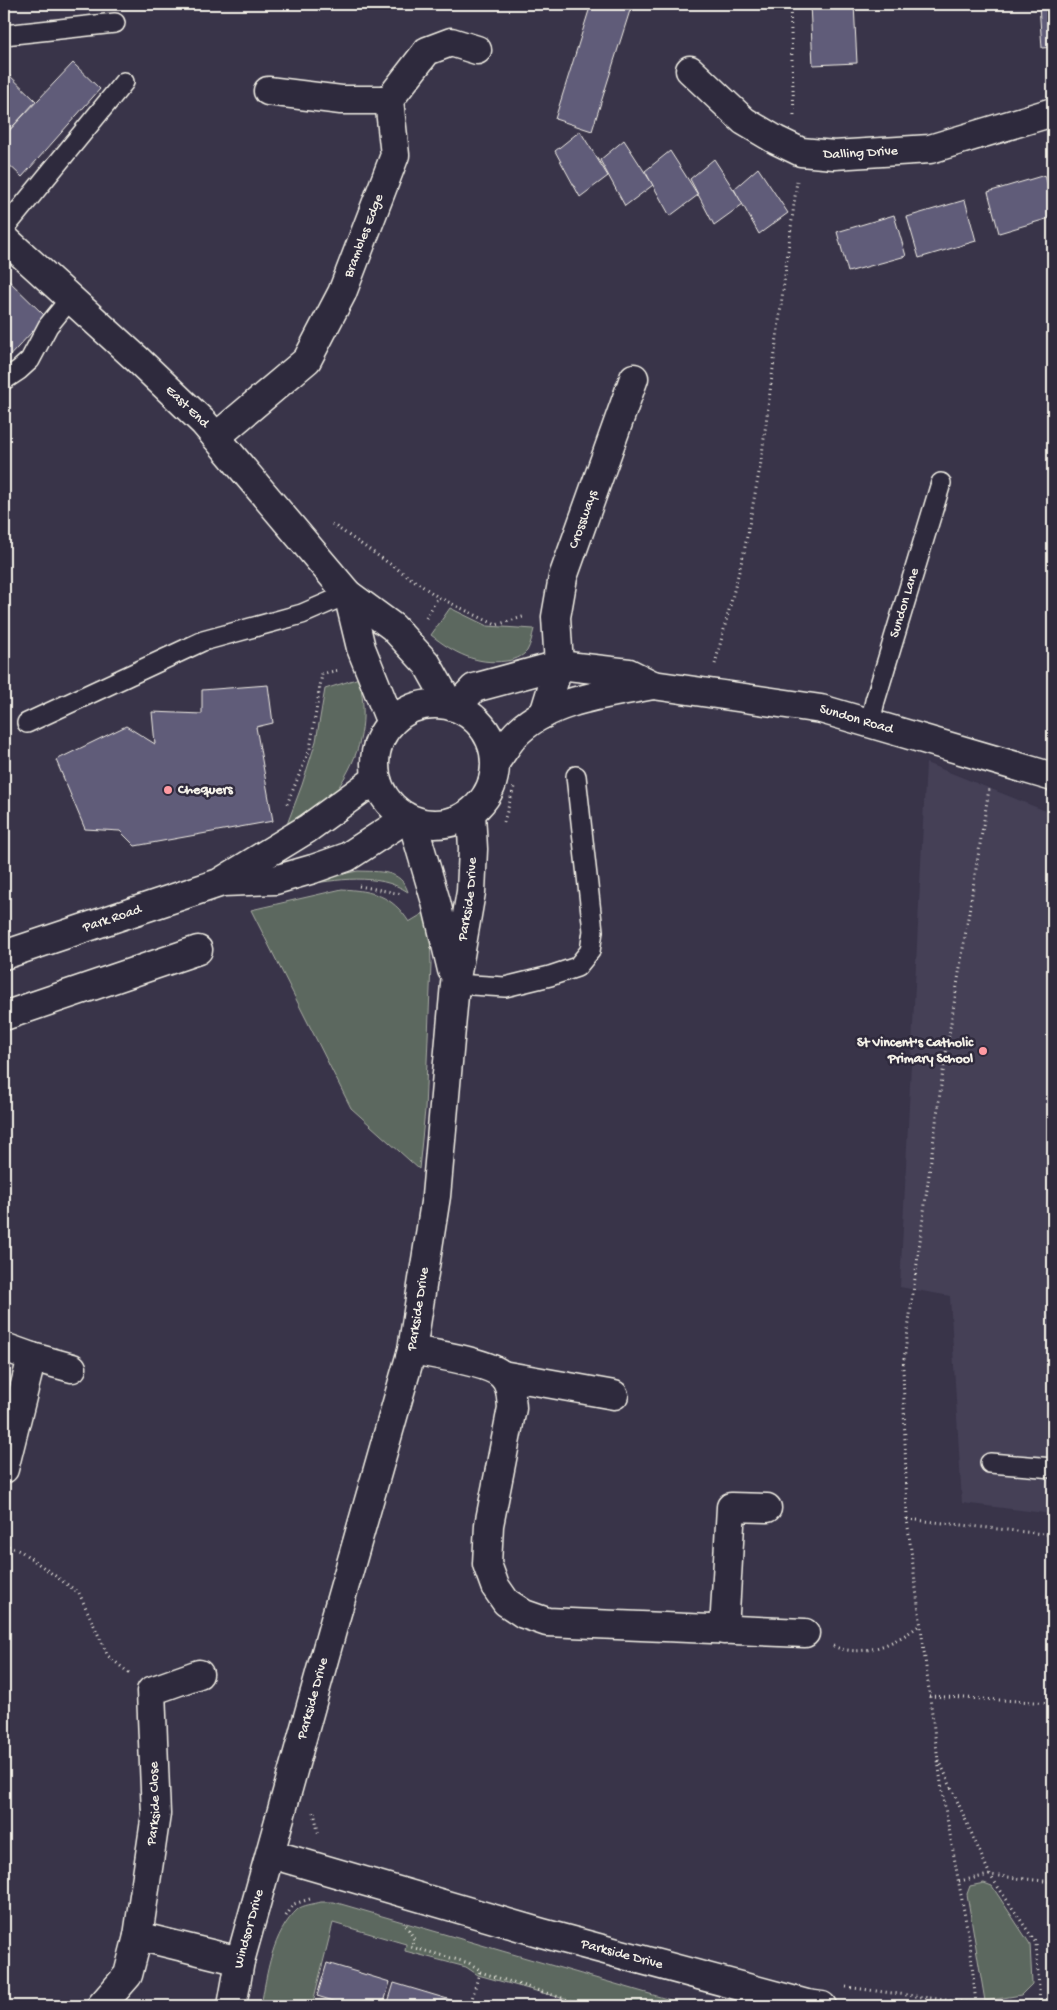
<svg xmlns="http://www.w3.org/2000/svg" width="1057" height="2010" viewBox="0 0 1057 2010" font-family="'Gochi Hand',sans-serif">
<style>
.built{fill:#454057}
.green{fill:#5b685e;stroke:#a8aca3}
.building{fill:#605b79;stroke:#f4f1e8}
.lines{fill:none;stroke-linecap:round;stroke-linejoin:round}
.service-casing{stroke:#f4f1e8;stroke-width:22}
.minor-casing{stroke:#f4f1e8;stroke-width:31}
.tertiary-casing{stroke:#f4f1e8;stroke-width:31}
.path{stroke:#f4f1e8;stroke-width:3;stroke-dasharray:1 4;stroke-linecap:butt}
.service{stroke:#2f2a3d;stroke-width:19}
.minor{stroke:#2f2a3d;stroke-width:28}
.tertiary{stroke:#2f2a3d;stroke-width:28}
.poi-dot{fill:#ff9aa2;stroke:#2f2a3d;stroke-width:2}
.labels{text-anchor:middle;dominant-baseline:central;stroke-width:5;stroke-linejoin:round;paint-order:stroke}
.street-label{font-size:14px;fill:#f4f1e8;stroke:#2f2a3d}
.poi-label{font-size:14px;font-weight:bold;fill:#f4f1e8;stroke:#2f2a3d;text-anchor:start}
</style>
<rect width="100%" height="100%" fill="#393449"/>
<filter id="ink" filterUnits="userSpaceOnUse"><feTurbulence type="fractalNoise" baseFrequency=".02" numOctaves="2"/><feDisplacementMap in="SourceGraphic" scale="10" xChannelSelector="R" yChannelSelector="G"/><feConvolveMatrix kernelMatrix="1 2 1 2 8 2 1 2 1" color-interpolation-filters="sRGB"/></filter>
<g filter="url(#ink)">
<polygon class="built" points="926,763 1053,814 1053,1514 962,1503 950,1296 900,1287"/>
<g class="green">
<path d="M450 608 487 626 534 629C532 636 531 644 527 651 522 657 514 660 506 661 476 665 454 653 431 635Z"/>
<path d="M359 678C367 713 364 743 346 775 341 783 336 793 329 800 317 811 299 818 286 827L302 785 316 741 325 689Z"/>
<path d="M358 871C379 872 401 869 408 892 378 872 336 880 302 885L332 876Z"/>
<path d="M342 889C372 891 392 895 409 922L424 913 430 932 431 965 425 1110 419 1169 351 1108 251 910Z"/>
<polygon points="984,1883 992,1886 1030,1944 1032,1984 1021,1995 985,2001 967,1894 970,1886"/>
<path d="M321 1902H334L691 2006H590L478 1975 466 1967 405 1951 406 1944 333 1923 312 2006H261C267 1973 272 1933 298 1909 303 1905 314 1904 321 1902Z"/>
</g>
<g class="building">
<polygon points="591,4 632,4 592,131 555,119"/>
<polygon points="810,4 854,4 857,63 813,65"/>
<polygon points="1053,4 1053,47 1042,48 1039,5"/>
<polygon points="73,63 100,89 22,177 4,160 4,136"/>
<polygon points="4,70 36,101 4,136"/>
<polygon points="580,131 608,176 580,197 555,151"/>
<polygon points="624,140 653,185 625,206 600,160"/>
<polygon points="670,151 698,195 670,216 645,171"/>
<polygon points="714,159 743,204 714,225 690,179"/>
<polygon points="758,168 788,213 759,234 734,189"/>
<polygon points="1045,175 1053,203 1053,217 999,233 988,192"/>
<polygon points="965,200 976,241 919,258 907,217"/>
<polygon points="894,215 906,256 848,272 837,232"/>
<polygon points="4,276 46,317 4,362"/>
<polygon points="268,685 273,723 256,727 273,821 135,846 120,831 85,829 56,760 126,726 155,744 152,712 202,714 202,690"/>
<polygon points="327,1963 390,1982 383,2006 350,2006 317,1996"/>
<polygon points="394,1983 461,2003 460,2006 387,2006"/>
</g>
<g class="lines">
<defs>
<g id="service">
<polyline points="4,35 115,23"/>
<polyline points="4,229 124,82"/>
<polyline points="4,380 19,370 30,360 48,326 70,299"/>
<polyline points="27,723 203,641 302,614 348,594"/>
<path id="s1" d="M870 723 875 701 941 483"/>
<polyline points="455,984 505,987 550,976 577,967 590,951 593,931 576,776"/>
<polyline points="990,1463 1053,1468"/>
</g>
<g id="minor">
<path id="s2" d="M690 70 744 121 776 140 801 152 834 155 930 149 1053 112"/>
<polyline points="268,91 341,100 389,100"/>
<path id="s3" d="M216 437 307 360 342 293 395 155 389 100 427 51 451 42 477 50"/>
<path id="s4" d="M544 714 559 665 556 617 563 577 634 378"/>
<polyline points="4,1016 198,950"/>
<polyline points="4,1347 32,1357 4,1469"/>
<path d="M412 1350C432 1354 489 1362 502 1375 511 1384 511 1396 512 1408L489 1525 487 1564 495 1586 506 1602 524 1614 547 1622 805 1633"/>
<polyline points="32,1357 72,1368"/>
<polyline points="502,1375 614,1395"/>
<polyline points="724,1630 731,1507 767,1508"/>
<path id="s5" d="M271 1854 542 1933 807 2004 822 2006"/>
<polyline points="138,1936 240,1961"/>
<path id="s6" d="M101 2006 128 1975 138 1936 156 1814 151 1691 199 1674"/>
</g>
<g id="tertiary">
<path id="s7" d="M4 238 137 359 204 423 348 594 393 627 427 664 450 705"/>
<polyline points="348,594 361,648 391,723"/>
<circle cx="435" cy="764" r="60"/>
<path id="s8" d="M456 707 474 688 559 665 629 673 653 685 821 709 1053 777"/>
<path d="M496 761C503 752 510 739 519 731 553 699 609 694 653 685"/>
<polyline points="412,820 436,902 452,970"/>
<polyline points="223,882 275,880 313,869 347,857 407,818"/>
<path id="s9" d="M4 955 219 883 307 829 376 779"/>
<path id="s10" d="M232 2006 240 1961 336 1616 412 1350 436 1196 455 984 471 892 473 849 471 813"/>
</g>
</defs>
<use href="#service" class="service-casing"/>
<use href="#minor" class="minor-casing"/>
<use href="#tertiary" class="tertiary-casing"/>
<g class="path">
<polyline points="790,4 794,116"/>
<polyline points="332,524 438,597 496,625 526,616"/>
<polyline points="426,618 438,597"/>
<polyline points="715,664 744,552 761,462 797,181"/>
<polyline points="287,804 310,749 322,674 338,670"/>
<polyline points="504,822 514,787"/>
<polyline points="359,886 402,894"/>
<polyline points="907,1519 1053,1535"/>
<polyline points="4,1544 22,1552 79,1593 108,1656 129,1673"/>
<path d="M833 1646C863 1659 896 1643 920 1625"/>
<polyline points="929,1696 1053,1703"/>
<polyline points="939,1760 990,1875 1036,1943 1040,2004"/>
<polyline points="314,1812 319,1836"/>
<polyline points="959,1881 990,1875 1053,1882"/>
<polyline points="286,1916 294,1904 310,1899"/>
<polyline points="406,1925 414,1939 411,1947 469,1963 480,1970 470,2006"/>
<polyline points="480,1972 587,2006"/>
<polyline points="846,1987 976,2004 1053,2003"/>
<polyline points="976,2004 970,1944 942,1791 907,1519 903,1367 942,1078 989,789"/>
</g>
<use href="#service" class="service"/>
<use href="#minor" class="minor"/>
<use href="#tertiary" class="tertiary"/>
</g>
</g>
<g class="poi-dot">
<circle cx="168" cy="790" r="5"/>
<circle cx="983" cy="1051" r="5"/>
</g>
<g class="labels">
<g class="street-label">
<text stroke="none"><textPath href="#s2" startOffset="199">Dalling Drive</textPath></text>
<text stroke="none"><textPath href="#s3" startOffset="256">Brambles Edge</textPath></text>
<text stroke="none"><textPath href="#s7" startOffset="249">East End</textPath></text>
<text stroke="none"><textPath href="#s4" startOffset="201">Crossways</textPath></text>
<text stroke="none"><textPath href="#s1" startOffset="125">Sundon Lane</textPath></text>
<text stroke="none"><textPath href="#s8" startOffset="418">Sundon Road</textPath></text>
<text stroke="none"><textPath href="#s10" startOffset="1135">Parkside Drive</textPath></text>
<text stroke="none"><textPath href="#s9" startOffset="114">Park Road</textPath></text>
<text stroke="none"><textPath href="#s10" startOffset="722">Parkside Drive</textPath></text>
<text stroke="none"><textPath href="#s10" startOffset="318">Parkside Drive</textPath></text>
<text stroke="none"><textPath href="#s6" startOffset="215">Parkside Close</textPath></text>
<text stroke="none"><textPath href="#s10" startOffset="79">Windsor Drive</textPath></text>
<text stroke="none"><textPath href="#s5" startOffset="365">Parkside Drive</textPath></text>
</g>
<g class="poi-label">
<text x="178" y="790">Chequers</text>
<text x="973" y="1043" text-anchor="end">St Vincent's Catholic<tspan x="973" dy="16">Primary School</tspan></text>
</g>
</g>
<rect width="1057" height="2010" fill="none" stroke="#2f2a3d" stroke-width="20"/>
<rect x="10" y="10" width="1037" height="1990" fill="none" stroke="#f4f1e8" stroke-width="2" filter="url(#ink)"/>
</svg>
